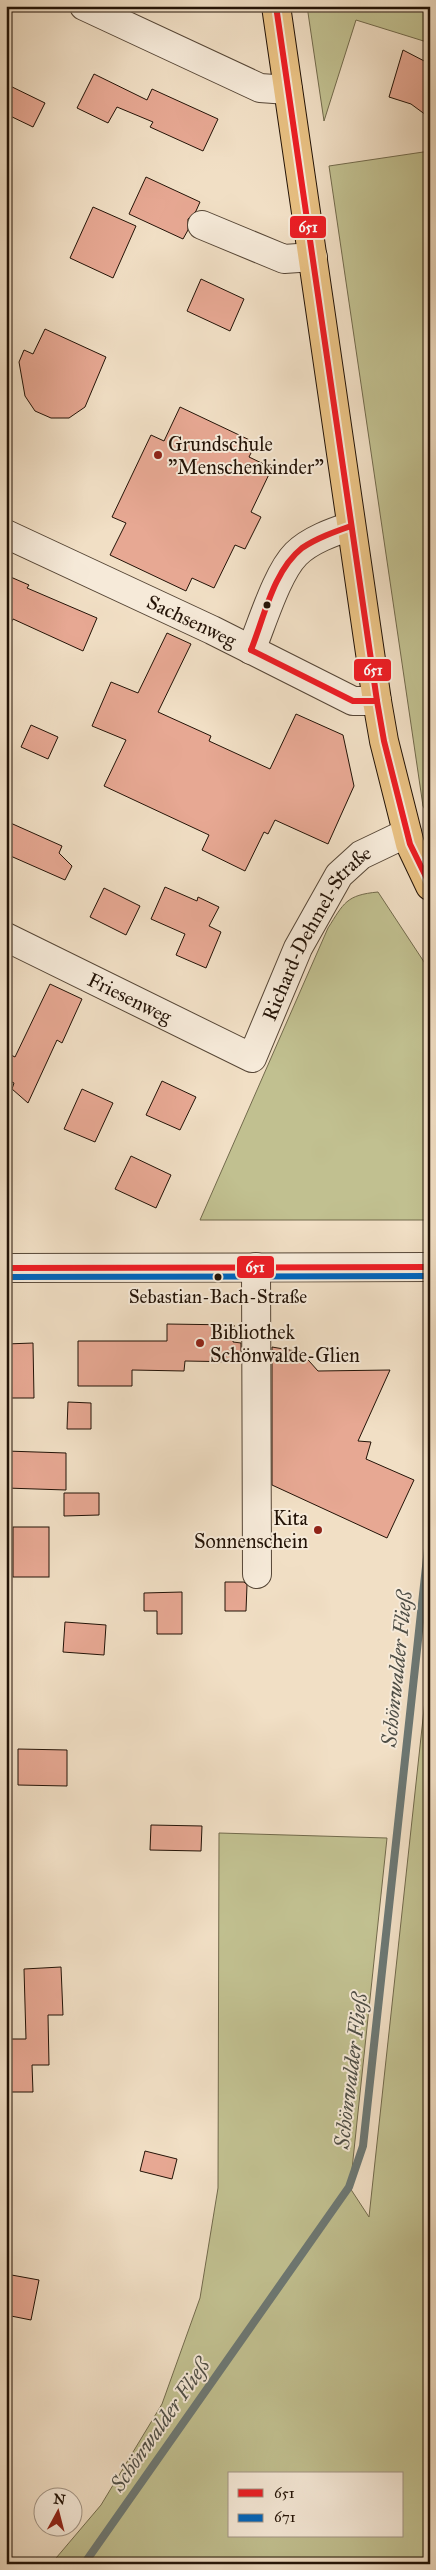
<svg xmlns="http://www.w3.org/2000/svg" width="436" height="2570" viewBox="0 0 436 2570" font-family="'IM FELL Great Primer',serif">
<style>
.green{fill:#c1c090;stroke:#726a4c;fill-rule:evenodd}
.lines{fill:none;stroke-linecap:round;stroke-linejoin:round}
.stream{stroke:#6c7874;stroke-width:8}
.building{fill:#e7a893;stroke:#231307}
.minor-casing{stroke:#564636;stroke-width:30}
.major-casing{stroke:#231307;stroke-width:30}
.minor{stroke:#f6ead9;stroke-width:28}
.major{stroke:#e8c082;stroke-width:28}
.bus-1-casing{stroke:#f6ead9;stroke-width:10}
.bus-2-casing{stroke:#f6ead9;stroke-width:10}
.bus-1{stroke:#ed1d25;stroke-width:6}
.bus-2{stroke:#0065bd;stroke-width:6}
.poi-dot{fill:#8f2418;stroke:#f6ead9;stroke-width:2}
.bus-dot{fill:#231307;stroke:#f6ead9;stroke-width:2}
.labels{text-anchor:middle;dominant-baseline:central;stroke-width:4;stroke-linejoin:round;paint-order:stroke}
.bus-label{font-size:19px;fill:#231307;stroke:#f6ead9}
.poi-label{font-size:20px;fill:#231307;stroke:#f6ead9;text-anchor:start}
.street-label{font-size:20px;fill:#231307;stroke:#f6ead9}
.water-label{font-size:21px;font-style:italic;fill:#4e4e46;stroke:#f6ead9}
.line-badge{stroke:#f6ead9;stroke-width:2}
.badge-label{font-size:14px;text-anchor:middle;font-weight:bold;fill:#fff}
</style>
<rect width="100%" height="100%" fill="#f1dfc5"/>
<filter id="stains"><feTurbulence type="fractalNoise" baseFrequency=".004" numOctaves="4"/><feColorMatrix values="0 0 0 0 .2 0 0 0 0 .09 0 0 0 0 .02 0 0 0 .5 -.17"/></filter>
<radialGradient id="worn" r=".72"><stop offset=".6" stop-color="#630" stop-opacity="0"/><stop offset="1" stop-color="#630" stop-opacity=".3"/></radialGradient>
<g class="green">
<polygon points="307,6 430,6 430,43 356,20 324,121"/>
<polygon points="430,151 430,819 423,806 329,166"/>
<path d="M378 892 430 971V1220H200L328 928C344 903 346 895 378 892Z"/>
<path d="M430 1654V2564H51L101 2505 162 2404 200 2298 218 2188 219 1833 387 1838 350 2188 369 2217ZM230 2474H402V2536H230Z"/>
</g>
<g class="lines">
<polyline class="stream" points="84,2564 349,2187 363,2146 430,1530"/>
</g>
<g class="building">
<polygon points="403,50 430,64 430,118 411,104 389,97"/>
<polygon points="94,74 147,100 152,89 218,119 203,151 150,127 153,122 117,107 108,123 77,108"/>
<polygon points="6,84 45,103 33,127 6,114"/>
<polygon points="146,177 200,202 196,211 188,219 188,230 183,239 129,214"/>
<polygon points="93,207 136,226 113,278 70,258"/>
<polygon points="201,279 244,299 230,331 187,311"/>
<polygon points="45,329 106,357 85,407 69,418 51,418 35,411 25,396 19,362 24,350 33,354"/>
<polygon points="180,407 256,443 249,457 272,468 251,512 261,517 245,549 235,545 214,588 192,578 186,591 110,555 126,523 112,517 151,435 164,441"/>
<polygon points="6,575 29,585 27,588 97,618 83,651 13,619 6,633"/>
<polygon points="167,633 191,644 158,712 211,736 209,741 270,769 296,714 343,735 354,786 328,844 275,820 268,834 264,832 245,871 202,850 209,835 104,786 126,740 92,726 111,682 138,693"/>
<polygon points="31,725 58,737 48,759 21,747"/>
<polygon points="6,821 62,846 59,853 72,866 65,880 6,854"/>
<polygon points="165,887 197,901 198,897 219,907 209,926 221,932 206,968 176,955 185,934 151,919"/>
<polygon points="104,888 140,906 126,935 90,917"/>
<polygon points="50,984 82,999 62,1043 57,1040 28,1103 12,1089 14,1083 6,1079 6,1066 11,1055 15,1057"/>
<polygon points="162,1081 196,1097 180,1130 146,1115"/>
<polygon points="82,1089 113,1103 95,1142 64,1129"/>
<polygon points="131,1156 171,1175 156,1208 115,1189"/>
<polygon points="167,1324 234,1325 233,1342 241,1343 241,1362 185,1361 184,1371 132,1370 132,1386 78,1386 78,1341 167,1341"/>
<polygon points="33,1343 34,1398 6,1398 6,1344"/>
<polygon points="272,1347 301,1352 318,1371 390,1370 358,1441 371,1442 366,1459 414,1480 387,1538 272,1485"/>
<polygon points="68,1402 91,1403 91,1429 67,1429"/>
<polygon points="6,1451 66,1453 66,1490 6,1488"/>
<polygon points="64,1493 99,1493 99,1515 64,1516"/>
<rect x="13" y="1527" width="36" height="50"/>
<polygon points="225,1582 244,1582 247,1585 246,1611 225,1611"/>
<polygon points="182,1592 182,1634 157,1634 157,1611 144,1611 144,1593"/>
<polygon points="65,1622 106,1625 104,1655 63,1652"/>
<polygon points="18,1749 67,1750 67,1786 18,1785"/>
<polygon points="151,1825 202,1826 201,1851 150,1850"/>
<polygon points="61,1967 63,2015 48,2015 49,2065 32,2065 33,2092 6,2092 6,2039 26,2039 24,1969"/>
<polygon points="145,2151 177,2159 172,2179 140,2171"/>
<polygon points="6,2274 39,2280 31,2320 6,2315"/>
</g>
<g class="lines">
<defs>
<g id="minor">
<polyline points="84,6 260,88 288,90"/>
<polyline points="202,225 284,259 313,257"/>
<path id="s1" d="M6 534 212 630 353 701H377"/>
<path d="M251 650C262 624 277 573 296 554 310 540 333 532 351 526"/>
<path id="s2" d="M6 937 252 1058 298 948 339 875 361 855 407 833"/>
<polyline points="256,1267 257,1574"/>
<polyline points="6,1268 430,1267"/>
</g>
<polyline id="major" points="276,6 377,701 384,741 410,844 430,886"/>
</defs>
<use href="#minor" class="minor-casing"/>
<use href="#major" class="major-casing"/>
<use href="#minor" class="minor"/>
<use href="#major" class="major"/>
<defs>
<g id="bus-1">
<polyline points="276,6 377,701 384,741 410,844 430,885"/>
<path d="M251 650C264 618 273 571 302 548 317 538 334 532 351 526"/>
<polyline points="251,650 353,701 377,701"/>
<polyline points="6,1268 430,1267"/>
</g>
<polyline id="bus-2" points="6,1277 430,1276"/>
</defs>
<use href="#bus-1" class="bus-1-casing"/>
<use href="#bus-2" class="bus-2-casing"/>
<use href="#bus-1" class="bus-1"/>
<use href="#bus-2" class="bus-2"/>
</g>
<g class="poi-dot">
<circle cx="158" cy="455" r="5"/>
<circle cx="200" cy="1343" r="5"/>
<circle cx="318" cy="1530" r="5"/>
</g>
<g class="bus-dot">
<circle cx="267" cy="605" r="4.5"/>
<circle cx="218" cy="1277" r="4.5"/>
</g>
<g class="labels">
<g class="bus-label">
<text x="218" y="1296">Sebastian-Bach-Straße</text>
</g>
<g class="poi-label">
<text x="168" y="444">Grundschule<tspan x="168" dy="23">"Menschenkinder"</tspan></text>
<text x="210" y="1332">Bibliothek<tspan x="210" dy="23">Schönwalde-Glien</tspan></text>
<text x="308" y="1518" text-anchor="end">Kita<tspan x="308" dy="23">Sonnenschein</tspan></text>
</g>
<g class="street-label">
<text stroke="none"><textPath href="#s1" startOffset="205">Sachsenweg</textPath></text>
<text stroke="none"><textPath href="#s2" startOffset="416">Richard-Dehmel-Straße</textPath></text>
<text stroke="none"><textPath href="#s2" startOffset="138">Friesenweg</textPath></text>
</g>
<g class="water-label">
<text transform="translate(397 1669) rotate(-84)">Schönwalder Fließ</text>
<text transform="translate(351 2071) rotate(-83)">Schönwalder Fließ</text>
<text transform="translate(160 2425) rotate(-55)">Schönwalder Fließ</text>
</g>
</g>
<g class="line-badge">
<rect x="289" y="215" width="38" height="24" rx="5" fill="#ed1d25"/>
<rect x="353" y="658" width="39" height="24" rx="5" fill="#ed1d25"/>
<rect x="236" y="1255" width="39" height="24" rx="5" fill="#ed1d25"/>
</g>
<g class="badge-label">
<text x="308" y="232">651</text>
<text x="373" y="675">651</text>
<text x="255" y="1272">651</text>
</g>
<rect width="436" height="2570" fill="none" stroke="#f1dfc5" stroke-width="25"/>
<rect x="8" y="8" width="421" height="2555" fill="none" stroke="#231307" stroke-width="2.5"/>
<rect x="12" y="12" width="411" height="2545" fill="none" stroke="#231307"/>
<rect x="228" y="2472" width="175" height="65" fill="#f6ead9" stroke="#a29485"/>
<rect x="238" y="2489" width="25" height="8" fill="#ed1d25" stroke="#a29485"/>
<text x="274" y="2498" font-size="15" fill="#231307">651</text>
<rect x="238" y="2514" width="25" height="8" fill="#0065bd" stroke="#a29485"/>
<text x="274" y="2522" font-size="15" fill="#231307">671</text>
<g transform="translate(58 2512) rotate(7)"><circle r="24" fill="#f6ead9" stroke="#a29485"/>
<path d="M0-4L9 19L0 12L-9 19Z" fill="#8f2418"/>
<text y="-8" font-size="14" font-weight="bold" text-anchor="middle" fill="#231307">N</text>
</g>
<rect width="100%" height="100%" filter="url(#stains)"/>
<rect width="100%" height="100%" fill="url(#worn)"/>
</svg>
